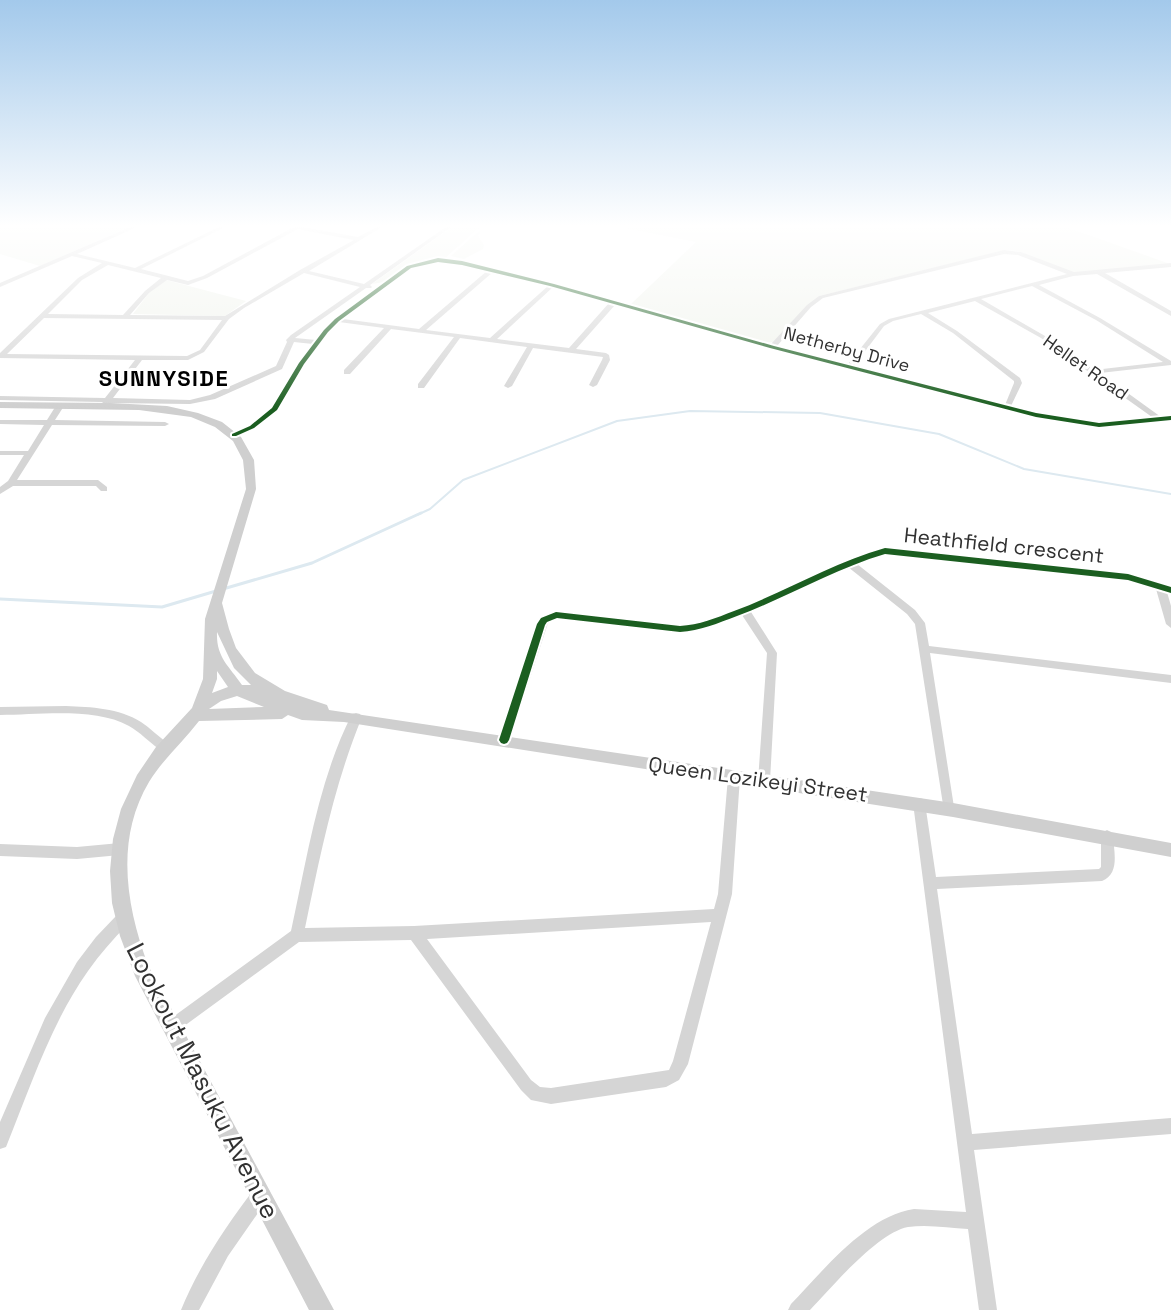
<svg xmlns="http://www.w3.org/2000/svg" width="1171" height="1310" viewBox="0 0 1171 1310" font-family="'Space Grotesk',sans-serif">
<style>
.green{fill:#f0f3ec}
.lines{fill:none;stroke-linecap:round;stroke-linejoin:round}
.stream-far1{stroke:#dde9f0;stroke-width:2}
.stream{stroke:#dde9f0;stroke-width:3}
.street{fill:#d5d5d5;fill-rule:evenodd}
.secondary{fill:#cfcfcf;fill-rule:evenodd}
.cycleway-casing{stroke:#fff;stroke-width:4}
.cycleway{fill:#1b5e20;fill-rule:evenodd}
.labels{text-anchor:middle;dominant-baseline:central;stroke-width:6;stroke-linejoin:round;paint-order:stroke}
.far-street-label{font-size:18px;fill:#313131;stroke:#fff}
.street-label{font-size:21px;fill:#313131;stroke:#fff}
.far-district-label{font-size:22px;font-weight:bold;letter-spacing:1.5px;fill:#000;stroke:#fff}
.near-street-label{font-size:26px;fill:#313131;stroke:#fff}
</style>
<rect width="100%" height="100%" fill="#fff"/>
<g class="green">
<polygon points="0,227 129,227 40,266 0,254"/>
<polygon points="452,227 480,227 445,258 409,265 384,282 372,284"/>
<polygon points="619,227 1066,227 1170,264 1072,273 1018,251 1006,250 819,296 773,342 766,343 630,305 696,242"/>
<polygon points="479,231 481,231 478,236 484,245 483,249 464,259 451,256"/>
<polygon points="166,280 246,301 225,316 133,314 149,293"/>
</g>
<g class="lines">
<polyline class="stream-far1" points="417,515 430,509 463,480 617,421 690,411 820,413 939,434 1024,469 1171,494"/>
<g class="stream">
<polyline points="223,589 312,563 421,513"/>
<polyline points="0,599 162,607 216,591"/>
</g>
<g class="street">
<path d="M130 227H137L77 254 135 268 219 227H225L141 269 188 281 203 276 294 227H303L358 237 377 227H382L309 271 364 284 446 227H451L370 285 372 287 371 288H366L295 338 316 340 335 319 407 266 438 258 462 261 554 284 771 344 807 305 819 296 1004 250 1021 252 1074 272 1171 263V267L1105 273 1171 311V316L1097 274 1073 276 1039 285 1100 318 1171 361V365L1100 373 1161 417 1171 416V420L1099 427 1036 417 770 348 615 305 576 349 606 353 609 355 610 360 597 385 593 387 589 385 602 360 603 357 533 348 512 386 508 388 504 386 527 347 460 338 424 388H418V384L454 337 391 329 350 374H344V370L384 328 339 322 328 332 304 365 278 411 255 429 234 437 230 435 231 433 249 425 272 408 297 364 313 344 294 342 282 369 215 399 190 404 109 403 105 405 102 402 0 400V396L105 398 135 360 0 358V353L78 278 102 263 72 256 0 287V283ZM298 229 354 240 300 270 225 316 130 315 149 293 167 280 188 285 207 278ZM1004 254 1018 255 1067 274 889 319 880 324 848 364 777 346 811 307 823 298ZM438 262 462 265 487 271 419 329 343 319 411 268ZM108 265 161 278 145 291 123 315 48 314 82 280ZM493 272 548 286 490 338 426 330ZM304 273 360 287 291 335 286 340 287 342 276 366 210 395 190 400 113 398 142 360H188L204 352 229 319 244 308ZM1032 286 1096 320 1163 362 1094 370 1045 336 981 299ZM553 287 609 303 569 348 497 339ZM975 301 1041 338 1152 417 1099 423 1036 413 1011 406 1022 383 1020 378 957 331 928 313ZM921 314 953 333 1014 381V383L1005 405 854 366 884 326 893 321ZM44 318 222 320 200 350 187 356 7 354Z"/>
<polygon points="57,404 64,406 55,420 165,422 169,424 165,426 52,425 17,480 98,480 107,487 107,491 101,491 96,486 13,486 0,494 0,487 8,481 24,455 0,455 0,451 28,451 44,425 0,424 0,420 47,420"/>
<path d="M885 548 1128 574 1171 587V593L1167 592 1171 606V628L1166 624 1156 589 1128 580 885 554 857 564 915 610 925 623 929 646 1171 675V683L930 653 954 807 952 811 948 812 944 811 915 624 907 614 848 567 751 612 777 653 770 781 768 785 764 786 760 785 758 781 767 653 742 615 699 630 680 633 557 619 548 623 510 740 508 743 504 745 500 743 498 740 536 624 540 617 556 611 680 625C699 624 716 617 734 610 785 591 832 563 885 548Z"/>
<path d="M66 706C91 707 119 708 141 722 150 728 158 736 167 743L169 746 167 749 163 751 159 749C149 742 140 732 129 726 95 707 38 715 0 715V707Z"/>
<path d="M356 713 360 714 362 717C334 785 320 856 305 928L414 926 714 909 718 894 728 777 730 773 734 772 738 773 740 777 732 894 688 1064 679 1080 666 1087 551 1104 531 1100 521 1090 411 940 299 942 176 1032 171 1034 166 1032 164 1027 166 1022 291 931C307 859 318 781 352 714ZM711 922 673 1061 669 1070 551 1088 540 1087 531 1080 427 939Z"/>
<path d="M919 798 923 799 925 803 936 877 1099 869 1101 867V836L1103 832 1107 830 1111 832 1113 836C1114 852 1120 874 1102 881L937 889 972 1134 1171 1118V1134L974 1150 997 1310H979L968 1229C949 1228 928 1224 908 1227 877 1233 832 1287 810 1310H788L791 1304C823 1271 866 1216 914 1209L966 1212 913 803 915 799Z"/>
<polygon points="120,843 125,845 126,849 125,853 120,855 77,859 0,856 0,844 77,847"/>
<path d="M122 914 127 915 129 920 127 925C113 939 100 954 88 971 51 1023 30 1088 6 1147L0 1149V1122L45 1018 77 962 96 937 117 915Z"/>
<path d="M261 1186 267 1188 269 1194 267 1200 228 1256 199 1310H181C199 1266 226 1226 255 1188Z"/>
</g>
<path class="secondary" d="M0 402 111 403 167 406 198 413 222 422 241 437 254 460 256 489 222 603 229 629 236 648 255 673 285 691 327 705 329 710 953 803 1171 843V857L953 817 344 722 302 720 288 715 282 719 199 721C183 742 163 759 149 782 115 839 126 906 148 965L334 1310H309L135 976 120 936 112 903 110 871 113 839 121 809 137 775 156 747 192 708 203 679 205 619 246 489 243 460 233 441 215 427 191 417 139 410 0 408ZM217 632 234 668 251 685H242C228 665 216 657 217 632ZM217 671 228 687 212 693 217 679ZM237 696 264 707 209 709 221 701Z"/>
<defs>
<g id="cycleway">
<polygon points="438,258 462,261 554,284 774,346 1036,413 1099,423 1171,416 1171,420 1099,427 1036,417 770,348 550,286 462,265 438,262 411,268 339,321 328,332 304,364 277,410 254,428 236,436 232,436 232,434 250,426 272,408 299,363 324,330 335,319 407,266"/>
<path d="M885 548 1128 574 1171 587V593L1128 580 885 554C834 569 788 597 737 616 718 623 700 631 680 632L557 618 547 622 545 625 509 740 507 743 504 744 501 743 499 740 537 624 541 618 556 612 680 626C699 625 716 618 734 611 785 592 832 563 885 548Z"/>
</g>
</defs>
<use href="#cycleway" class="cycleway-casing"/>
<use href="#cycleway" class="cycleway"/>
</g>
<linearGradient id="sky" x2="0" y2="1"><stop stop-color="#a3c9eb"/><stop offset="0.55" stop-color="#fff"/><stop offset="1" stop-color="#fff" stop-opacity="0"/></linearGradient>
<rect width="1171" height="410" fill="url(#sky)"/>
<g class="labels">
<g class="far-street-label">
<text transform="translate(847 349) rotate(15)">Netherby Drive</text>
<text transform="translate(1086 367) rotate(35)">Hellet Road</text>
</g>
<g class="street-label">
<text transform="translate(1004 545) rotate(6)">Heathfield crescent</text>
<text transform="translate(758 779) rotate(8)">Queen Lozikeyi Street</text>
</g>
<g class="far-district-label">
<text x="164" y="378">SUNNYSIDE</text>
</g>
<g class="near-street-label">
<text transform="translate(203 1081) rotate(63)">Lookout Masuku Avenue</text>
</g>
</g>
</svg>
